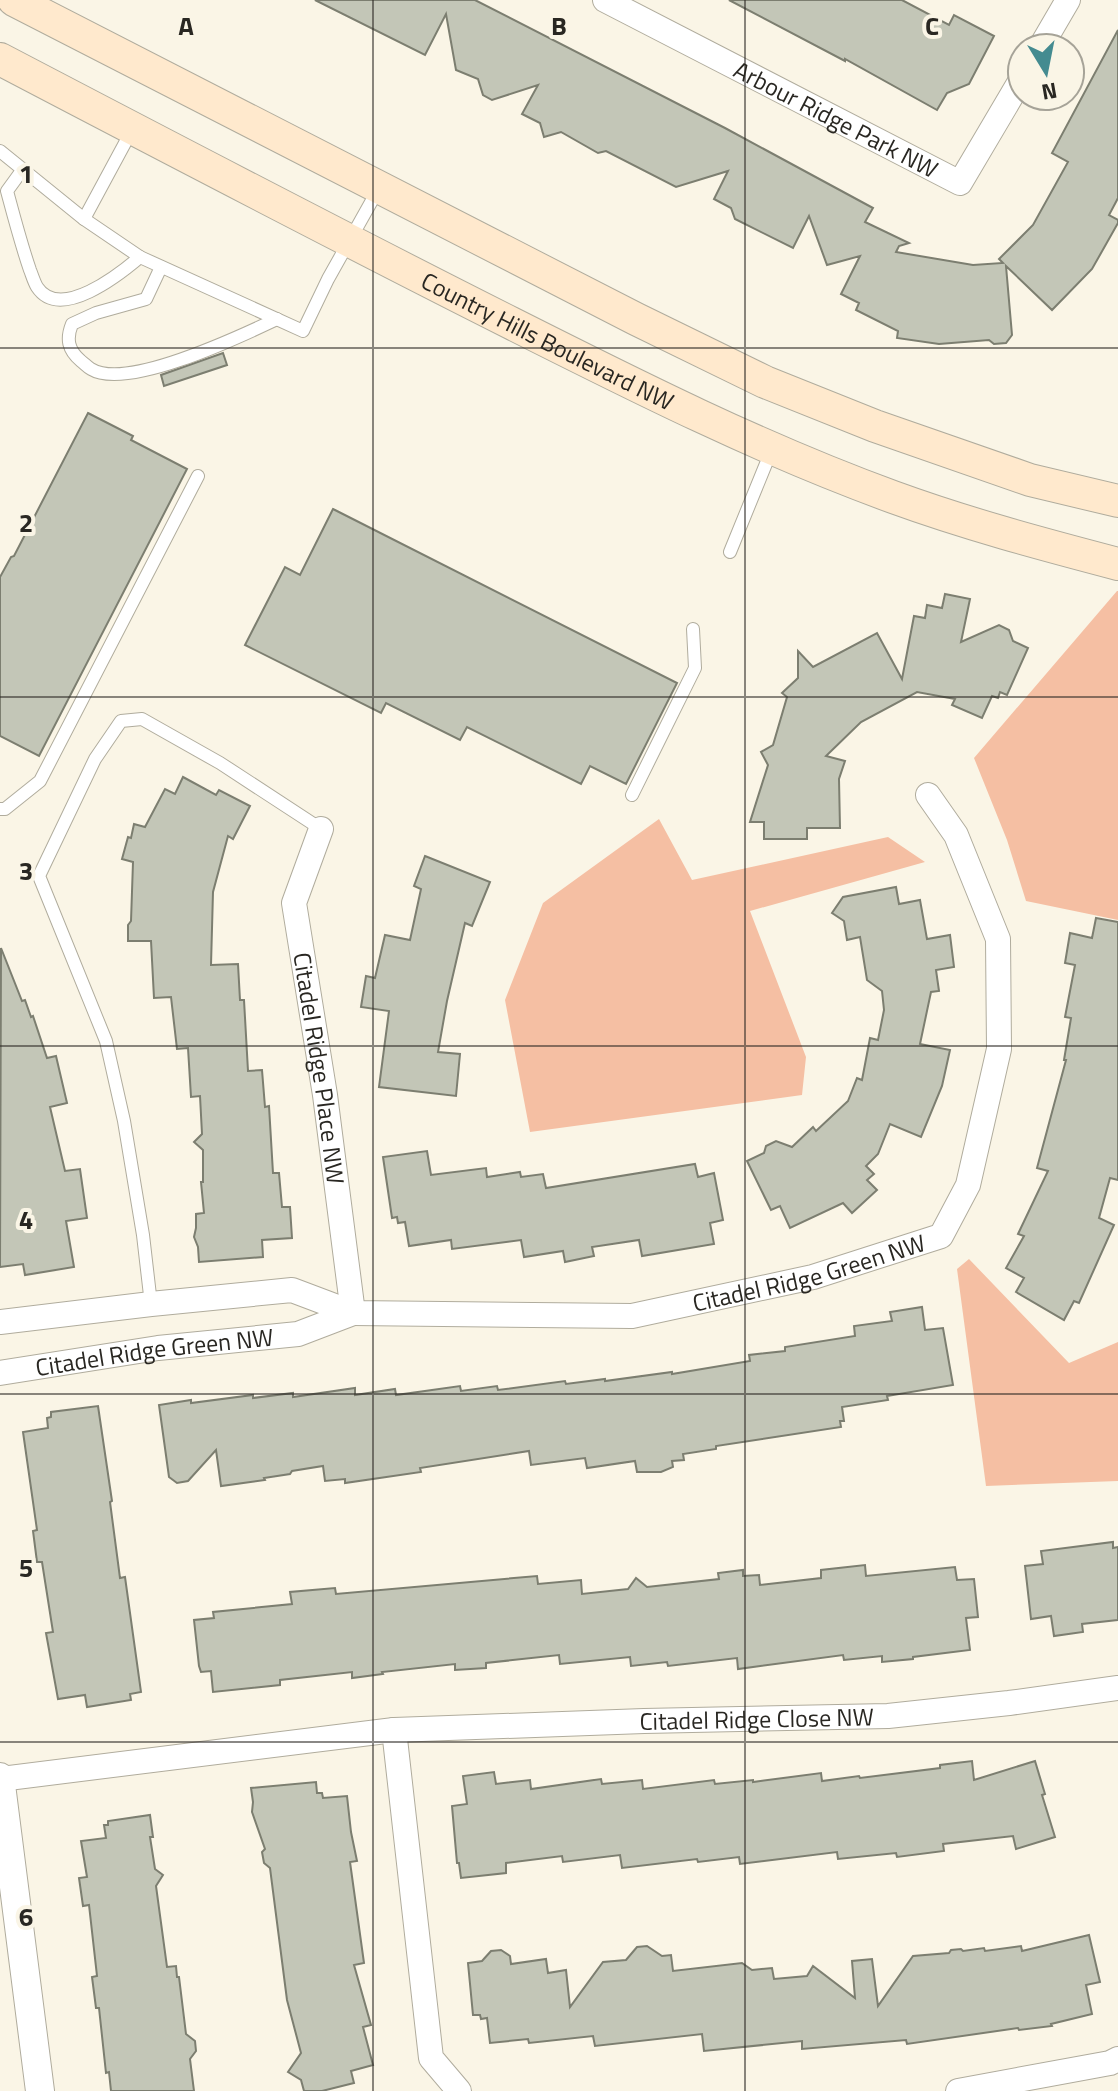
<svg xmlns="http://www.w3.org/2000/svg" width="1118" height="2091" viewBox="0 0 1118 2091" font-family="'Titillium Web',sans-serif">
<style>
.green{fill:#f5bfa3}
.building{fill:#c3c6b7;stroke:#7c7e70;stroke-width:2}
.lines{fill:none;stroke-linecap:round;stroke-linejoin:round}
.service-casing{stroke:#b0ac9d;stroke-width:14}
.minor-casing{stroke:#b0ac9d;stroke-width:26}
.tertiary-casing{stroke:#b0ac9d;stroke-width:30}
.secondary-casing{stroke:#b0ac9d;stroke-width:34}
.service{stroke:#fff;stroke-width:12}
.minor{stroke:#fff;stroke-width:24}
.tertiary{stroke:#fff;stroke-width:28}
.secondary{stroke:#ffe9cd;stroke-width:32}
.grid{fill:none;stroke:#292722;stroke-width:2;stroke-opacity:0.55}
.labels{text-anchor:middle;dominant-baseline:central;stroke-width:8;stroke-linejoin:round;paint-order:stroke}
.street-label{font-size:24px;fill:#292722;stroke:#faf5e6}
.grid-label{font-size:26px;text-anchor:middle;font-weight:bold;fill:#292722;stroke:#faf5e6;stroke-width:8;stroke-linejoin:round;paint-order:stroke}
</style>
<rect width="100%" height="100%" fill="#faf5e6"/>
<g class="green">
<polygon points="1117,591 1118,591 1118,920 1026,901 1007,840 974,758"/>
<polygon points="659,819 692,880 888,837 925,862 750,911 806,1057 802,1095 530,1132 505,1000 543,903"/>
<polygon points="969,1259 1069,1363 1118,1342 1118,1481 986,1486 957,1269"/>
</g>
<g class="building">
<polygon points="315,0 475,0 725,128 873,208 865,222 909,243 899,246 896,252 973,265 1003,263 999,259 1033,225 1068,162 1052,153 1118,30 1118,198 1109,215 1118,220 1118,223 1092,269 1052,310 1006,266 1012,335 1006,343 994,344 989,340 939,344 897,338 898,331 856,310 859,303 841,294 860,256 827,265 809,216 793,248 735,219 731,208 714,199 728,171 676,187 606,151 598,153 561,132 544,137 540,123 522,114 538,85 492,100 483,95 478,79 456,70 446,14 425,55"/>
<polygon points="729,0 902,0 949,25 954,15 994,36 969,84 947,93 937,110 845,59 845,61"/>
<polygon points="223,353 227,365 164,386 161,375"/>
<polygon points="88,413 133,436 131,440 187,469 39,756 0,736 0,577 11,557 14,556"/>
<polygon points="333,509 677,683 626,784 590,766 581,784 467,727 460,740 386,703 381,713 245,645 285,567 300,575"/>
<polygon points="945,594 970,599 961,642 999,625 1009,630 1013,641 1028,648 1007,695 1000,692 998,698 992,696 982,718 952,705 955,699 917,692 861,722 826,756 845,761 839,779 840,828 807,828 807,839 764,839 764,822 750,822 768,765 761,752 773,745 787,697 782,693 798,678 798,651 813,667 877,633 902,679 914,616 925,618 927,605 942,608"/>
<polygon points="183,777 216,795 219,790 250,806 233,839 228,836 213,892 211,965 238,964 240,1000 244,1000 248,1071 262,1070 265,1107 269,1106 273,1173 279,1173 282,1207 290,1207 292,1238 262,1240 263,1257 199,1262 198,1247 194,1237 196,1228 196,1214 204,1213 201,1182 203,1182 203,1150 194,1142 202,1134 200,1096 191,1097 188,1048 177,1049 171,997 154,998 151,941 128,941 128,925 131,921 133,862 122,859 128,837 131,838 134,824 145,827 165,789 175,794"/>
<polygon points="425,856 490,882 472,926 465,923 447,1001 438,1052 460,1054 456,1096 379,1087 389,1011 361,1007 366,976 375,978 385,935 410,940 421,889 414,886"/>
<polygon points="896,887 899,904 920,900 927,939 950,935 954,967 936,970 939,991 931,992 920,1044 950,1050 942,1086 921,1137 890,1124 878,1154 866,1166 874,1174 867,1180 877,1190 852,1213 843,1203 790,1228 780,1206 771,1210 747,1161 764,1153 766,1146 776,1141 792,1147 813,1127 816,1131 848,1101 857,1078 862,1080 870,1038 878,1040 884,1010 882,991 867,980 860,937 847,940 844,921 832,913 843,897"/>
<polygon points="1096,918 1118,922 1118,1180 1110,1178 1099,1218 1114,1225 1079,1303 1074,1301 1064,1320 1016,1292 1024,1278 1006,1268 1024,1236 1018,1234 1048,1171 1037,1168 1066,1060 1064,1060 1071,1018 1065,1017 1075,965 1065,963 1070,933 1092,938"/>
<polygon points="1,948 22,1001 25,1000 31,1017 33,1016 47,1058 56,1056 67,1103 50,1107 65,1171 80,1169 87,1218 66,1221 74,1267 25,1275 23,1264 0,1267"/>
<polygon points="427,1151 431,1175 486,1168 487,1177 520,1172 521,1177 543,1174 546,1188 695,1164 698,1177 714,1173 723,1220 710,1223 714,1244 642,1256 639,1240 592,1247 594,1256 565,1262 563,1251 524,1257 521,1240 452,1249 451,1240 409,1246 405,1222 398,1223 397,1217 392,1218 383,1157"/>
<polygon points="922,1307 925,1330 943,1328 953,1385 887,1396 888,1400 842,1407 844,1421 840,1421 841,1427 716,1446 716,1449 683,1454 684,1460 672,1461 673,1467 661,1472 637,1472 635,1461 587,1468 585,1458 531,1465 529,1451 420,1468 421,1472 345,1483 345,1479 325,1481 323,1466 292,1471 290,1474 264,1478 265,1480 221,1486 216,1450 188,1481 177,1483 169,1477 159,1405 191,1400 191,1403 253,1395 253,1398 293,1393 293,1397 355,1388 355,1395 395,1389 396,1395 460,1386 461,1391 497,1386 498,1390 565,1381 566,1384 605,1379 605,1381 672,1372 672,1374 750,1361 749,1355 785,1351 785,1347 855,1336 854,1326 892,1321 890,1312"/>
<polygon points="98,1406 112,1501 110,1502 120,1578 125,1577 141,1692 130,1694 131,1700 87,1707 85,1695 58,1699 46,1633 53,1632 42,1562 37,1562 33,1531 37,1530 23,1432 48,1428 47,1418 51,1417 51,1412"/>
<polygon points="1113,1542 1113,1548 1118,1547 1118,1620 1082,1624 1083,1632 1054,1636 1051,1616 1031,1619 1025,1566 1043,1564 1041,1551"/>
<polygon points="865,1565 866,1576 955,1567 957,1580 974,1579 978,1617 966,1618 970,1650 913,1657 913,1659 882,1662 882,1656 844,1660 843,1655 738,1669 737,1658 668,1666 667,1662 631,1666 630,1657 560,1664 559,1655 486,1663 486,1668 455,1670 455,1664 382,1672 383,1674 352,1678 352,1672 280,1680 280,1685 213,1692 211,1671 201,1672 199,1666 194,1620 214,1618 213,1612 292,1604 290,1592 335,1588 336,1594 537,1576 538,1584 581,1580 582,1594 628,1589 636,1578 647,1587 719,1579 718,1573 743,1570 743,1576 759,1575 760,1585 821,1578 821,1570"/>
<polygon points="972,1761 974,1780 1035,1761 1045,1794 1042,1795 1055,1837 1016,1849 1013,1836 943,1844 944,1851 897,1857 896,1853 838,1859 837,1852 740,1864 739,1857 698,1862 697,1859 622,1868 620,1855 563,1862 562,1856 506,1863 506,1873 461,1878 459,1863 457,1863 452,1806 467,1804 463,1776 494,1772 496,1784 530,1780 531,1789 601,1779 602,1784 642,1780 643,1789 714,1780 715,1784 753,1780 753,1782 821,1773 822,1781 859,1776 860,1778 940,1768 940,1765"/>
<polygon points="316,1782 317,1793 322,1793 323,1798 347,1796 351,1832 357,1861 350,1862 364,1963 354,1965 371,2025 363,2027 373,2065 351,2071 354,2083 322,2091 304,2091 301,2080 288,2072 301,2053 287,2000 270,1868 264,1863 262,1852 265,1849 252,1812 253,1802 251,1788"/>
<polygon points="150,1815 153,1837 150,1837 155,1869 163,1875 156,1886 167,1967 176,1966 177,1977 179,1977 186,2034 195,2041 196,2051 190,2059 194,2091 111,2091 109,2072 106,2073 99,2008 96,2008 92,1977 97,1976 89,1905 83,1906 79,1878 87,1877 81,1841 106,1838 104,1825 108,1825 108,1821"/>
<polygon points="1089,1935 1100,1982 1086,1985 1092,2014 1051,2024 1052,2026 1019,2030 1018,2028 907,2044 906,2040 802,2049 802,2041 704,2051 702,2034 595,2046 593,2036 529,2043 528,2039 490,2043 487,2018 481,2019 480,2015 473,2015 468,1963 482,1961 491,1951 501,1950 510,1956 511,1964 546,1959 548,1973 566,1970 570,2007 603,1962 626,1960 637,1947 647,1946 662,1956 671,1955 673,1971 742,1963 752,1970 772,1968 774,1979 807,1976 813,1966 855,1998 852,1961 872,1959 878,2006 913,1956 949,1953 951,1950 961,1949 963,1951 984,1948 985,1951 1021,1946 1022,1951"/>
</g>
<g class="lines">
<defs>
<g id="service">
<polyline points="0,151 84,219 140,257 303,331 328,279 379,188"/>
<path d="M23 169 7 191C14 217 21 244 30 270 32 275 34 282 37 287 60 322 120 274 140 257"/>
<polyline points="84,219 132,130"/>
<path d="M161 267 146 299 96 313 72 324C66 339 68 350 81 361 85 364 87 367 91 369 127 391 241 336 277 319"/>
<polyline points="730,552 772,449"/>
<polyline points="632,795 695,668 693,629"/>
<polyline points="0,809 5,809 40,781 198,476"/>
<polyline points="151,1304 143,1235 124,1121 106,1041 39,876 95,759 121,721 142,719 220,763 321,829"/>
</g>
<g id="minor">
<path id="s1" d="M605 0 960 183 1022 78"/>
<polyline points="1040,48 1068,0"/>
<path id="s2" d="M321 829 294 903 325 1095 353 1313"/>
<path id="s3" d="M0 1322 151 1304 292 1290 353 1313 632 1316 813 1277 941 1236 968 1185 999 1049 998 939 956 835 928 795"/>
<path id="s4" d="M0 1373 158 1348 298 1334 353 1313"/>
<polyline points="394,1730 431,2058 459,2091"/>
<path id="s5" d="M0 1779 394 1730 644 1721 888 1716 1009 1703 1118 1688"/>
<polyline points="958,2091 1110,2063 1118,2059"/>
</g>
<polyline id="tertiary" points="0,1777 40,2091"/>
<g id="secondary">
<polyline points="14,0 636,319 765,382 875,426 1030,480 1118,501"/>
<path id="s6" d="M0 59C170 148 340 237 511 323 636 386 761 449 893 497 967 524 1042 544 1118 564"/>
</g>
</defs>
<use href="#service" class="service-casing"/>
<use href="#minor" class="minor-casing"/>
<use href="#tertiary" class="tertiary-casing"/>
<use href="#secondary" class="secondary-casing"/>
<use href="#service" class="service"/>
<use href="#minor" class="minor"/>
<use href="#tertiary" class="tertiary"/>
<use href="#secondary" class="secondary"/>
</g>
<path class="grid" d="M373 0V2091M745 0V2091M0 348H1118M0 697H1118M0 1046H1118M0 1394H1118M0 1742H1118"/>
<g class="labels">
<g class="street-label">
<text stroke="none"><textPath href="#s1" startOffset="260">Arbour Ridge Park NW</textPath></text>
<text stroke="none"><textPath href="#s6" startOffset="616">Country Hills Boulevard NW</textPath></text>
<text stroke="none"><textPath href="#s2" startOffset="246">Citadel Ridge Place NW</textPath></text>
<text stroke="none"><textPath href="#s3" startOffset="820">Citadel Ridge Green NW</textPath></text>
<text stroke="none"><textPath href="#s4" startOffset="156">Citadel Ridge Green NW</textPath></text>
<text stroke="none"><textPath href="#s5" startOffset="760">Citadel Ridge Close NW</textPath></text>
</g>
</g>
<g class="grid-label">
<text x="186" y="35">A</text>
<text x="559" y="35">B</text>
<text x="932" y="35">C</text>
<text x="26" y="183">1</text>
<text x="26" y="532">2</text>
<text x="26" y="880">3</text>
<text x="26" y="1229">4</text>
<text x="26" y="1577">5</text>
<text x="26" y="1926">6</text>
</g>
<g transform="translate(1046 72) rotate(170)"><circle r="38" fill="#faf5e6" stroke="#a6a398" stroke-width="2"/>
<path d="M0-6L14 30L0 20L-14 30Z" fill="#448b90"/>
<text y="-12" font-size="22" font-weight="bold" text-anchor="middle" fill="#292722">N</text>
</g>
</svg>
